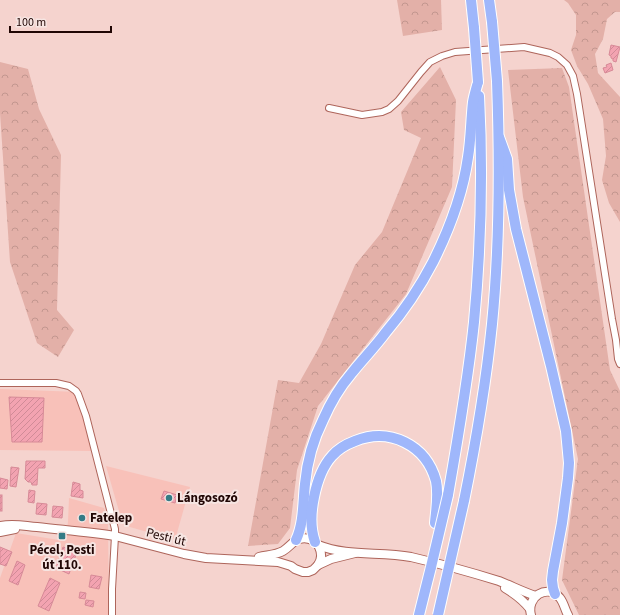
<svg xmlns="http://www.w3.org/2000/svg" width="620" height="615" viewBox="0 0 620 615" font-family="'Source Sans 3',sans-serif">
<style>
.built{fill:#f8c1b9}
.forest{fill:url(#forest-crowns)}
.building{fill:url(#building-hatch);stroke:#d78a97}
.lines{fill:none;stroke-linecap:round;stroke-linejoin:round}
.minor-casing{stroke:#ae655b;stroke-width:8}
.secondary-casing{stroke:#ae655b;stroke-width:10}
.trunk-casing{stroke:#fff;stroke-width:12}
.minor{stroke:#fff;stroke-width:6}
.secondary{stroke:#fff;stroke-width:8}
.trunk{stroke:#9fb7fb;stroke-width:10}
.trunk-bridge-casing{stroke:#fff;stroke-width:12;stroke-linecap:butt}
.trunk-bridge{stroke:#9fb7fb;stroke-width:10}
.poi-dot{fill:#347b86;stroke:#f6e5e2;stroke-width:1.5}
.labels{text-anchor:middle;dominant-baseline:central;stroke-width:4;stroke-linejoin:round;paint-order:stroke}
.poi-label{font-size:13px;font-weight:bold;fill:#200604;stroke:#f6e5e2;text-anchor:start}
.street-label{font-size:13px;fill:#200604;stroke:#f6e5e2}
</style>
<defs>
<pattern id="forest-crowns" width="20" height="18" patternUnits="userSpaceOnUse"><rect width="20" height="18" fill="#e3b0a8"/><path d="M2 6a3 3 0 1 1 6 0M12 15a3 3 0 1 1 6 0" fill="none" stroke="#c2968f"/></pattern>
<pattern id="building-hatch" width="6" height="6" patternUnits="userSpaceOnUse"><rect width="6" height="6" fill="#f3a3b1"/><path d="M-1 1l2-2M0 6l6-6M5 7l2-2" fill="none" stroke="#d08b97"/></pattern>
</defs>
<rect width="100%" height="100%" fill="#f5d3ce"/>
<g class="built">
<polygon points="0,389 79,392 91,451 0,450"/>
<polygon points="106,466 190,487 175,540 123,525"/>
<polygon points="69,498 104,508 108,523 109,615 0,615 0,578 16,533 65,541 68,522"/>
</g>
<g class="forest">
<polygon points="397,0 441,0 442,30 403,36"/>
<polygon points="564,0 620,0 620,12 615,12 607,19 603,39 595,54 598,73 620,97 620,222 609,203 602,180 606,156 603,119 588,84 577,66 571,50 576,35 576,15 568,3"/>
<polygon points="0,62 28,69 39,109 61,155 57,310 74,330 58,357 37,343 10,262 0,113"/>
<polygon points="440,67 456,100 452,187 406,294 318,406 297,470 290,528 278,544 248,546 278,380 299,383 321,344 355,265 382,232 421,138 404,130 401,112"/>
<polygon points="562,68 569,87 610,370 620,391 620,615 579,615 562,580 578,459 523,197 508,70"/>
</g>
<g class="building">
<polygon points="611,45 620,47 616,62 613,61 613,59 611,58 611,56 609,55"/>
<polygon points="611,63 613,70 605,73 603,68 607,67 606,65"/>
<polygon points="9,397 44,398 42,442 12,442"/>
<polygon points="26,461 45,461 45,468 38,468 37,485 32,485 31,482 28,482 25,479"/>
<polygon points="11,467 19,468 16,487 10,486"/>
<polygon points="0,478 8,480 7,489 0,488"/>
<polygon points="73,482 80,484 80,490 83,491 83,498 71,496"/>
<polygon points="29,490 35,491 34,503 28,502"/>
<polygon points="164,491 177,495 175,503 161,499"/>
<rect x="0" y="495" width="2" height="16"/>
<polygon points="37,503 47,504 46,515 36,514"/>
<polygon points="53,506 63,507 62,518 52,517"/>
<polygon points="0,547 12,552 6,566 0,564"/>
<polygon points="63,547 77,552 69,574 56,568"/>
<polygon points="17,561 25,565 18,585 9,581"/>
<polygon points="91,575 102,577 99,589 89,587"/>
<polygon points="50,578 60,583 49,611 38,606"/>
<polygon points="80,592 86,593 85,599 79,598"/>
<polygon points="86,600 94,601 93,607 85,605"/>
</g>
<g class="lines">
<defs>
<g id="minor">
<polyline points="329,108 362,115 382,112 389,109 398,101 421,72 430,62 442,56 455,52 524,47 550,53 558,57 567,65 573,76 577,94 612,319 616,340 618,359 620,364"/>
<polyline points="0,383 56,383 69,386 76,391 78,394 86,416 115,529 115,536 112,589 112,615"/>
</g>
<g id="secondary">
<path d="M0 526C14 523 24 526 37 527 63 530 89 532 115 536L184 554 206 558 278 562 291 566 295 569 303 572H308L313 570 318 565 331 559 355 553"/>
<polyline points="0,532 15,529"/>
<path d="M318 545C348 557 380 551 411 557 441 564 470 572 499 581 512 586 523 592 536 596"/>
<path d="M259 557C267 555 276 555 283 551 288 548 291 544 295 541 303 536 315 538 319 547 322 553 322 559 318 565"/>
<path d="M505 588C515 594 523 600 530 609"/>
<path d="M531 615C526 597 547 583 560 598 564 603 565 610 568 615"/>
</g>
<g id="trunk">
<polyline points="471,0 474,28"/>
<polyline points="489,0 492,22"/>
<polyline points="499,137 507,159 509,190 516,229 551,366 566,431 569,463 568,478 562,523 553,571 552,580 553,588 555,594"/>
<path d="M448 495C458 438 468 380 474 322 481 247 483 171 479 96"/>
<path d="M464 501C476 442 486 383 492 324 500 243 500 162 497 81"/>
<path d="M296 540C304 523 303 502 305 484 307 462 313 440 323 420 330 404 339 388 351 374 362 360 375 347 386 332 404 311 420 287 433 262 449 230 463 193 468 157 471 139 471 120 473 102 474 96 476 89 478 82"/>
<path d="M315 542C310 528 311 511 314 497 317 482 322 467 332 456 338 449 347 444 355 441 390 427 426 445 436 481 439 495 436 510 435 523"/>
<polyline points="419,615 431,567"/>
</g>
</defs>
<use href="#minor" class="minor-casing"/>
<use href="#secondary" class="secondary-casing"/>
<use href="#trunk" class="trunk-casing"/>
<use href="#minor" class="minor"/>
<use href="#secondary" class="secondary"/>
<use href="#trunk" class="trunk"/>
<defs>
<g id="trunk-bridge">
<polyline points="492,22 497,81"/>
<polyline points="474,28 478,82"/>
<polyline points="431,567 448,495"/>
<polyline points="438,615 464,501"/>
</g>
</defs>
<use href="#trunk-bridge" class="trunk-bridge-casing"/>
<use href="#trunk-bridge" class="trunk-bridge"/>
</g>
<g class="poi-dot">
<circle cx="169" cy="498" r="4"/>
<circle cx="82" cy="518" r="4"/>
<rect x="58" y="532" width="8" height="8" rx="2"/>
</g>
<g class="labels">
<g class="poi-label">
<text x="177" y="498">Lángosozó</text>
<text x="90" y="518">Fatelep</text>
<text x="62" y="550" text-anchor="middle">Pécel, Pesti<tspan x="62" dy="15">út 110.</tspan></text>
</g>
<g class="street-label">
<text transform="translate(166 537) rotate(14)">Pesti út</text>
</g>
</g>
<path d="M10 26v6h101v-6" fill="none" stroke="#200604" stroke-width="2"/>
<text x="16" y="26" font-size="12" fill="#200604" stroke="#f6e5e2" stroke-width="3" paint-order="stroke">100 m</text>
</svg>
